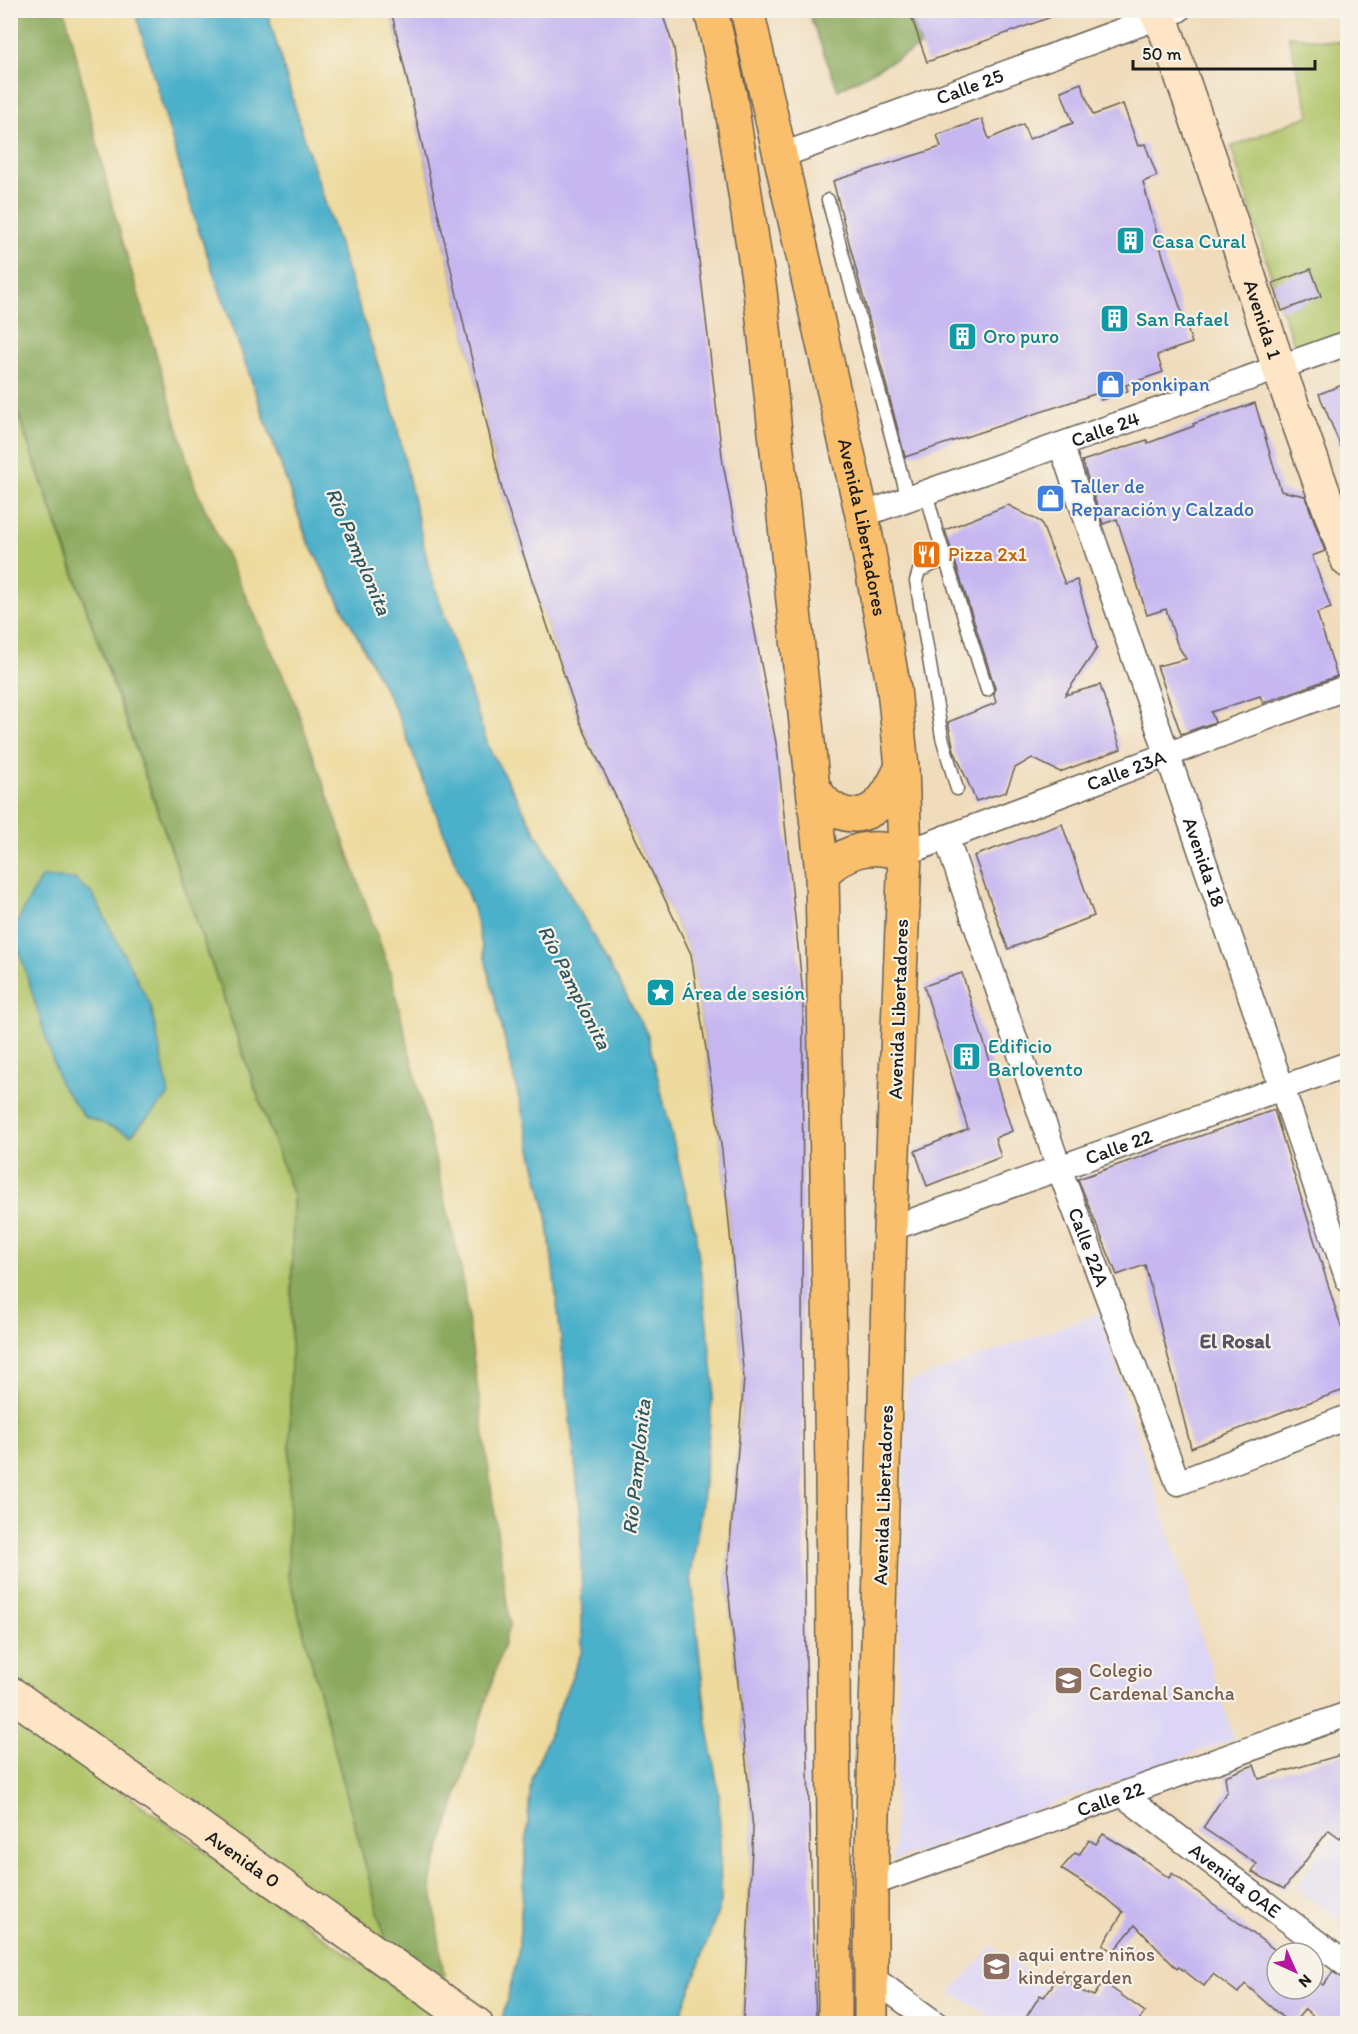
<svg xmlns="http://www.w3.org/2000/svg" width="1358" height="2034" viewBox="0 0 1358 2034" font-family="Itim,sans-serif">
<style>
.built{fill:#dcd5f6}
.green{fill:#b1c56a;stroke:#667043;stroke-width:1.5}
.forest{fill:#8caa5e;stroke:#54633d;stroke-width:1.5}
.sand{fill:#eeda9e;stroke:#857b5d;stroke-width:1.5}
.water{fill:#4bb0ca;stroke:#346673;stroke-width:1.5}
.building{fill:#c6b7f1}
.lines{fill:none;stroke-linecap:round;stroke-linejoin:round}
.lane-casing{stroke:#665f54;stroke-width:15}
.street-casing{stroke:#665f54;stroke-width:27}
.secondary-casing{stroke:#665f54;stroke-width:36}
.primary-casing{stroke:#665f54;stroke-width:36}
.lane{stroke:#fff;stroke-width:12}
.street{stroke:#fff;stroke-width:24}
.secondary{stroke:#fde5c5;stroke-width:33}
.primary{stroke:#f9bf6d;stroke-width:33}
.labels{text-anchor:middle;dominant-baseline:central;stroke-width:4.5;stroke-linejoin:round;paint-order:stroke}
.street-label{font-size:20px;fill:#1c1c1c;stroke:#f7f3e8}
.culture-label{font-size:20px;fill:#0d838f;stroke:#f7f3e8;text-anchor:start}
.shop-label{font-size:20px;fill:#366cbe;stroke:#f7f3e8;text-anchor:start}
.food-label{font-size:20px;fill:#c56008;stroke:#f7f3e8;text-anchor:start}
.education-label{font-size:20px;fill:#785e54;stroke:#f7f3e8;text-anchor:start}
.water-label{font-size:21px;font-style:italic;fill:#2f5762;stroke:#f7f3e8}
.neighbourhood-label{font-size:21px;font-weight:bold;fill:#585267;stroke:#f7f3e8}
</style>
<rect width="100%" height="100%" fill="#f7f3e8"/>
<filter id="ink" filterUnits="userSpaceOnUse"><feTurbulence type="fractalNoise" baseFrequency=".0167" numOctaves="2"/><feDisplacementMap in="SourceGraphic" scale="12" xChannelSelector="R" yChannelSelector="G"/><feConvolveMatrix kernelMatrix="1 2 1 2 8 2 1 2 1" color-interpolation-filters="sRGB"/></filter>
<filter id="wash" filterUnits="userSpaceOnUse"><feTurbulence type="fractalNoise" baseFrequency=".008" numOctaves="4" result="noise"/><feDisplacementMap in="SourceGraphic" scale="24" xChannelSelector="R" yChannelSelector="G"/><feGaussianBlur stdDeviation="1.35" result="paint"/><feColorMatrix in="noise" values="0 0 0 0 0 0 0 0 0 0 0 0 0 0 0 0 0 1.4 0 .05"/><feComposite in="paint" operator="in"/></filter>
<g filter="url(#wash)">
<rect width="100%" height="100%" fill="#f0dcbb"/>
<g class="built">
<polygon points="1099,1313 1234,1739 893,1861 907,1383"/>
<polygon points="1333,1833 1347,1844 1347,1924 1295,1889"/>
<polygon points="992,1946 1046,1986 1023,2023 1000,2023 951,1992"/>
</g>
<g class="green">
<polygon points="1288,36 1347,43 1347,345 1301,363 1282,311 1231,147 1310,115"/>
<polygon points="10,393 293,1196 288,1574 388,1950 11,1679"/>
<polygon points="10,1711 51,1740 443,2023 11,2023"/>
</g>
<g class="forest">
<polygon points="10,11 65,11 113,208 196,489 291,692 391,974 461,1267 510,1624 431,1879 446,1989 388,1950 288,1574 293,1195 11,393"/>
<polygon points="808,11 909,11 921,46 838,90"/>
</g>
<g class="sand">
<polygon points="65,11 135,11 196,223 306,538 398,715 473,908 547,1215 581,1516 582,1651 531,1780 518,1956 501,2023 497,2023 446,1989 431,1880 510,1624 461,1267 391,974 291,692 196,489 113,208"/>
<polygon points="267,11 391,11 503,494 580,722 691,954 722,1151 744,1379 727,1577 753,1829 743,2023 678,2023 721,1903 719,1794 707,1723 691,1575 701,1510 714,1383 647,1033 489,748 429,569 395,417 301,128"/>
</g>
<g class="water">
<polygon points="135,11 267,11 301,128 395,417 429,569 489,748 647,1033 696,1234 714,1383 701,1510 691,1575 705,1711 719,1794 721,1903 678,2023 501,2023 518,1956 531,1780 582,1651 581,1516 547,1215 473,908 398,715 307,538 196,223"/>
<polygon points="41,877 75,879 93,895 151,1006 169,1095 131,1135 84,1116 60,1084 13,930"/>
</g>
<g id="blocks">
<g class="building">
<polygon points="391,10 661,10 674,48 723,464 777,748 803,994 802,1345 807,1740 816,2024 743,2024 753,1829 727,1577 744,1379 722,1151 691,954 580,722 503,494"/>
<polygon points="909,10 1062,10 1062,13 927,62"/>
<polygon points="1081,83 1093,115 1123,104 1138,146 1145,144 1157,176 1143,182 1163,256 1192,343 1157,355 1163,372 1126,385 1128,391 1101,400 1098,393 905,457 833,181 941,147 937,135 982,119 989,139 1023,124 1029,139 1073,123 1061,91"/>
<polygon points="1311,269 1321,296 1282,311 1273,283"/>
<polygon points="1347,383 1347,462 1319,394"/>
<polygon points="1255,403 1281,491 1305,496 1325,551 1312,556 1331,608 1317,613 1337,676 1263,703 1260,696 1211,712 1215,722 1181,734 1157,666 1186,659 1177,644 1166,609 1147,615 1117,519 1103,524 1082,461 1147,440 1148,443 1194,426 1193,424"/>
<polygon points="1008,505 1041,522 1065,584 1077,580 1097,648 1065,695 1100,685 1121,749 1060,772 1032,758 1015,768 1006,792 976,801 954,750 948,722 996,703 994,695 995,688 945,530"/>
<polygon points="1062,824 1094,916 1008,949 974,856"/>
<polygon points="962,973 1012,1131 995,1138 1001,1157 927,1186 915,1151 968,1129 924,986"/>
<polygon points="1274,1110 1347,1346 1347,1389 1282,1412 1191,1448 1145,1265 1117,1275 1078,1179"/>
<polygon points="1347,1753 1347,1829 1340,1838 1329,1830 1284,1889 1252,1872 1257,1864 1203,1828 1227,1791 1225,1776 1254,1765 1259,1779"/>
<polygon points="1103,1834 1136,1854 1169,1878 1172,1873 1279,1953 1277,1953 1277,1989 1313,1989 1313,1978 1323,1985 1333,1972 1347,1980 1347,2024 1323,2024 1305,2009 1293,2024 1290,2024 1245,1984 1238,1993 1213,1974 1204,1986 1179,1967 1177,1969 1135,1925 1113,1952 1103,1945 1123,1912 1105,1897 1061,1869 1075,1853 1079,1855 1089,1840 1096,1844"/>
<polygon points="1063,1970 1073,1988 1094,1996 1103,1982 1145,2012 1136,2024 1022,2024 1040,1995 1044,1997"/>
</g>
</g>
</g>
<g filter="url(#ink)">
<use href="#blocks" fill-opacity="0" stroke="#665f54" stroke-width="1.5"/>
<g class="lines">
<defs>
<g id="lane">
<polyline points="828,200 908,499"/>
<polyline points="926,492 936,529 987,690"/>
<polyline points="946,559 919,571 916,581 942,737 957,789"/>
</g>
<g id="street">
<path id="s1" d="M780 156 1178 10"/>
<path id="s2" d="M1061 445 1348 1280"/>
<path id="s3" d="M862 515 1348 343"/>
<path id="s4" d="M946 837 1059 1168 1178 1483 1348 1417"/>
<path id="s5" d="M905 853 1348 687"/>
<path id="s6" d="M890 1229 1348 1064"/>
<path id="s7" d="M1123 1795 1348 1966"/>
<path id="s8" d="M871 1884 1348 1714"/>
<polyline points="871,1977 936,2024"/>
</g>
<g id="secondary">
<path id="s9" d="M1155 10 1165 29 1210 158 1279 368 1348 561"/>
<path id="s10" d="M10 1693 476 2024"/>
</g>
<g id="primary">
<polyline points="711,10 730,96 760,291 822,873 832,1471 835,2024"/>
<path id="s11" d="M747 10 862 515 894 689 902 767 905 853 890 1229 871 1884V2024"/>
<path d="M811 780C820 808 851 827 877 806 889 796 895 780 902 767"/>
<path d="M822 873C851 848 867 844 905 853"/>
</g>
</defs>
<use href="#lane" class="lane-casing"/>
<use href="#street" class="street-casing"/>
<use href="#secondary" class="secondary-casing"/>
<use href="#primary" class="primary-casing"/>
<use href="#lane" class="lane"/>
<use href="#street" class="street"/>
<use href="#secondary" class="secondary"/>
<use href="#primary" class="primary"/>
</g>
</g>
<defs>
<symbol id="building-square" viewBox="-11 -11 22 22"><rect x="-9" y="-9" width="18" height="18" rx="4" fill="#0f9aa8" stroke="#f7f3e8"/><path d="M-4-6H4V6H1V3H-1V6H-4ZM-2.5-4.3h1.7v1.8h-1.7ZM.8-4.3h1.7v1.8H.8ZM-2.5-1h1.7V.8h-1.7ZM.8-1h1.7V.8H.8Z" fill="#fff"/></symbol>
<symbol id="shop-square" viewBox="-11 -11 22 22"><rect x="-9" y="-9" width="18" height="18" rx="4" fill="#3f7fe0" stroke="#f7f3e8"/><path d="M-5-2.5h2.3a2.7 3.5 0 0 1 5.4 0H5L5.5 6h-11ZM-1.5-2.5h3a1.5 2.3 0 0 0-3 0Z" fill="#fff"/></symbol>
<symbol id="restaurant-square" viewBox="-11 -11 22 22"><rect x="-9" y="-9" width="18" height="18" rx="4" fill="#e8710a" stroke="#f7f3e8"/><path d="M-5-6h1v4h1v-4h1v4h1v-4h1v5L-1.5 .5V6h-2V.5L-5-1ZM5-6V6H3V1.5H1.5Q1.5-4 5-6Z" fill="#fff"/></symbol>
<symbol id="sight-square" viewBox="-11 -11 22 22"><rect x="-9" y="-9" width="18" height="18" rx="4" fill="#0f9aa8" stroke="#f7f3e8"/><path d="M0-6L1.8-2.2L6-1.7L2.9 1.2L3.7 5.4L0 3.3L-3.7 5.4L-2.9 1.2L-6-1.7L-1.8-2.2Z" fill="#fff"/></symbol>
<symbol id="school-square" viewBox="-11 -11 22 22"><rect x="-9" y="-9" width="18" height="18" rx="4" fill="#8d6e63" stroke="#f7f3e8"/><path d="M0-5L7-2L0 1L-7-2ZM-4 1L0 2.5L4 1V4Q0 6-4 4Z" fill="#fff"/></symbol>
</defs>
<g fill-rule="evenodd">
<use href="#building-square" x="1114" y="224" width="33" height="33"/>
<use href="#building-square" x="1098" y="302" width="33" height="33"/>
<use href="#building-square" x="946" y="320" width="33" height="33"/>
<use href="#shop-square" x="1094" y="368" width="33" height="33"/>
<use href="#shop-square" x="1034" y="482" width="33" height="33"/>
<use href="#restaurant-square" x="910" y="538" width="33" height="33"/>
<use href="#sight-square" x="644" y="976" width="33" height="33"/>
<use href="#building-square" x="950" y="1040" width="33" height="33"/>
<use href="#school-square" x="1052" y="1664" width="33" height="33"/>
<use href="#school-square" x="980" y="1950" width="33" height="33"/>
</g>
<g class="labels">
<g class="street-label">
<text stroke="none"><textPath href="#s1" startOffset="202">Calle 25</textPath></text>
<text stroke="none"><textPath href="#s9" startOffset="328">Avenida 1</textPath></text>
<text stroke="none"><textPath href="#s3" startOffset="258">Calle 24</textPath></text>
<text stroke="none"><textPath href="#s11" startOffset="530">Avenida Libertadores</textPath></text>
<text stroke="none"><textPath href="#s5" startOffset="236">Calle 23A</textPath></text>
<text stroke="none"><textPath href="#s2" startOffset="441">Avenida 18</textPath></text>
<text transform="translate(898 1009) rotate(-88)">Avenida Libertadores</text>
<text stroke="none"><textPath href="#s6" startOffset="243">Calle 22</textPath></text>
<text stroke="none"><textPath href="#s4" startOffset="434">Calle 22A</textPath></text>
<text transform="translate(883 1495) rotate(-88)">Avenida Libertadores</text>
<text stroke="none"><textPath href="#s8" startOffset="254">Calle 22</textPath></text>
<text stroke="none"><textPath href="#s10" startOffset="286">Avenida 0</textPath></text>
<text stroke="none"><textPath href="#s7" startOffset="141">Avenida 0AE</textPath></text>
</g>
<g class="culture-label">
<text x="1152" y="241">Casa Cural</text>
<text x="1136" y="319">San Rafael</text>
<text x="983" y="336">Oro puro</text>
<text x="682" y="993">Área de sesión</text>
<text x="988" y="1046">Edificio<tspan x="988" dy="23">Barlovento</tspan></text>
</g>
<g class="shop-label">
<text x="1131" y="384">ponkipan</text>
<text x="1071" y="486">Taller de<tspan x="1071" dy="23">Reparación y Calzado</tspan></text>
</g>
<g class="food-label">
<text x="948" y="554">Pizza 2x1</text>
</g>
<g class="education-label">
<text x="1089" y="1670">Colegio<tspan x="1089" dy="23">Cardenal Sancha</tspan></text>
<text x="1018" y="1954">aqui entre niños<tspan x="1018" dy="23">kindergarden</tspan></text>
</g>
<g class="water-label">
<text transform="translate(359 551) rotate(67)">Río Pamplonita</text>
<text transform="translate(575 987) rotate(63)">Río Pamplonita</text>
<text transform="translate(636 1467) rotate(-84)">Río Pamplonita</text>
</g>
<g class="neighbourhood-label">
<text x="1235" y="1340">El Rosal</text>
</g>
</g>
<rect width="1358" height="2034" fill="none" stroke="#f7f3e8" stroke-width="36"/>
<g transform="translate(1295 1971) rotate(135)"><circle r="28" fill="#f7f3e8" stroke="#9f9d96" stroke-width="1.5"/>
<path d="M0-4.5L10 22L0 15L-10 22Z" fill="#b5179e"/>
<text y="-9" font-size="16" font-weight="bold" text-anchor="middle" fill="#1c1c1c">N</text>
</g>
<path d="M1133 60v9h182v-9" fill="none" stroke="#1c1c1c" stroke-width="3"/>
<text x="1142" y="60" font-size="18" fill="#1c1c1c" stroke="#f7f3e8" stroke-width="4.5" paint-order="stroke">50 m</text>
</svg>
